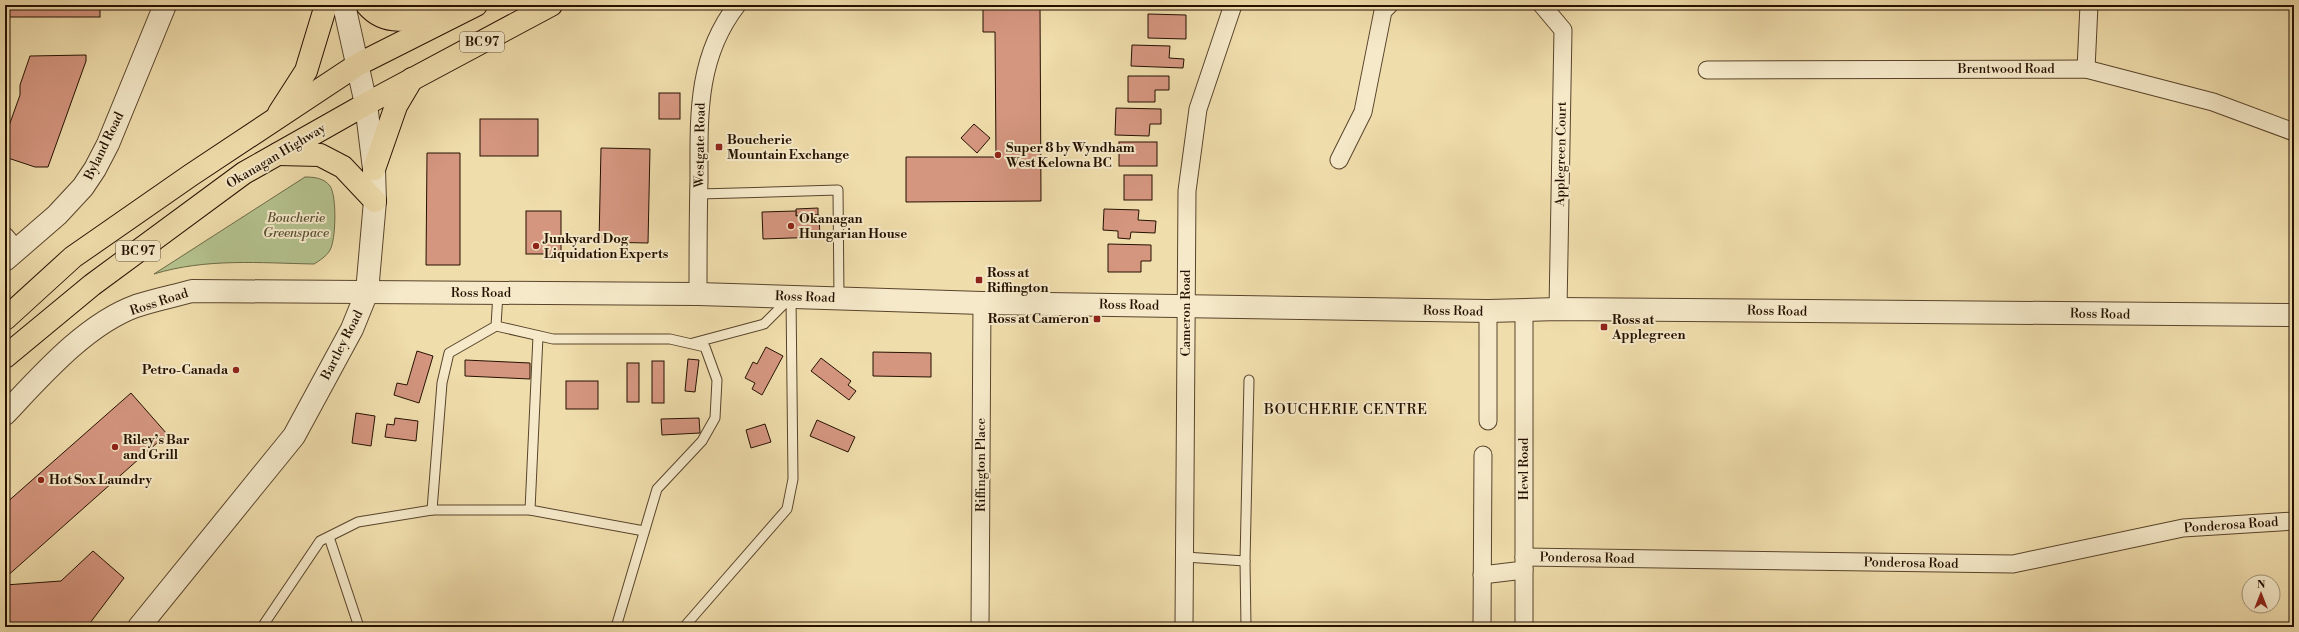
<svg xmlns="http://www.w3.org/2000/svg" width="2299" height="632" viewBox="0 0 2299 632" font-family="'Libre Bodoni',serif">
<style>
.green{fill:#b4c28e;stroke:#6c6a47}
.building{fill:#d59680;stroke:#251100}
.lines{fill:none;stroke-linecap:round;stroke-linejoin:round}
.service-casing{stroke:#58442b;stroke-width:11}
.minor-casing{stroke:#58442b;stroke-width:19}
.tertiary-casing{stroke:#58442b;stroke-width:24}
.trunk-casing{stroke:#251100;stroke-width:24}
.service{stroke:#f5e9c9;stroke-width:9}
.minor{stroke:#f5e9c9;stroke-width:17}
.tertiary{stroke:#f5e9c9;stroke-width:22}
.trunk{stroke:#f0ddac;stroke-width:22}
.poi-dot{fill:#8f2418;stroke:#f5e9c9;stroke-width:1.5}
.labels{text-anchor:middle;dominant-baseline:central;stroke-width:4;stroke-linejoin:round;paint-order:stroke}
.shield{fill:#f5e9c9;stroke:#63523c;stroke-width:1}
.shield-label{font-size:12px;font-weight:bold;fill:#251100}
.street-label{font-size:13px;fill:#251100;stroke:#f5e9c9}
.poi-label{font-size:13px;font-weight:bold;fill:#251100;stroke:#f5e9c9;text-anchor:start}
.park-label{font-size:13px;font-style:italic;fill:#574f32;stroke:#f5e9c9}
.neighbourhood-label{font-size:14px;letter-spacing:1px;fill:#251100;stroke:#f5e9c9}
</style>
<rect width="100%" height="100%" fill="#f0ddac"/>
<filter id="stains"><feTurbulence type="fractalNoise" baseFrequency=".005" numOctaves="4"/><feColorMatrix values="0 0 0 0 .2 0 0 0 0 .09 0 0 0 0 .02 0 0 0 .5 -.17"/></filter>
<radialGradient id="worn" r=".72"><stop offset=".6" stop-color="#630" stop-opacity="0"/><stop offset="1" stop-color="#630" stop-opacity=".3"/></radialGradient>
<path class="green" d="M305 177C314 177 324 178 330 186 337 196 336 240 330 250 327 256 319 261 314 264 260 263 206 258 154 274Z"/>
<g class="building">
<rect x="5" y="5" width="95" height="12"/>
<polygon points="983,5 1040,5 1041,201 906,202 906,157 996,157 995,32 983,32"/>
<rect x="1144" y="5" width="36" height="2"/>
<polygon points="1148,14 1186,15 1186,39 1148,38"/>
<polygon points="1132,45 1170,46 1169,58 1184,59 1183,68 1131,66"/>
<polygon points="86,55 86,61 48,167 35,167 5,157 5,137 20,95 20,85 30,56"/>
<polygon points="1128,76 1169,76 1169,90 1155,90 1155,102 1128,102"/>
<rect x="659" y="93" width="21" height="26"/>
<polygon points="1116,108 1161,109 1161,124 1150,124 1149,136 1115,135"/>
<rect x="480" y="119" width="58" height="37"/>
<polygon points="974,124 990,138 977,153 961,138"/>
<rect x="1119" y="142" width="38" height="24"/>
<polygon points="601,148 650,149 648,243 599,242"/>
<polygon points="427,153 460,153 460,265 426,265"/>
<rect x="1124" y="175" width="28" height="25"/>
<polygon points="818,208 818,215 796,216 796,209"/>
<polygon points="1104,209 1139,210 1138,220 1156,221 1155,233 1131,232 1130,239 1118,238 1118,231 1103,230"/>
<rect x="526" y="211" width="35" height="43"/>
<polygon points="796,211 796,216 819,215 820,237 763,239 762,212"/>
<polygon points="1108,244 1151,245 1151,261 1141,261 1141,272 1108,272"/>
<polygon points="766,347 783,356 762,395 752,389 755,383 745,378 753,362 757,364"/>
<polygon points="417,351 433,356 419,403 394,395 397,383 407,385"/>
<polygon points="873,352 931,353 931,377 873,376"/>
<polygon points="821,358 851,381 848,385 856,391 849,400 811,371"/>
<polygon points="688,359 699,360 695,392 685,391"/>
<polygon points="465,360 530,363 530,379 465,376"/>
<rect x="652" y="361" width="12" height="42"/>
<rect x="627" y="363" width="12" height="39"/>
<rect x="566" y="381" width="32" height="28"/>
<polygon points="131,393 167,434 5,578 5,504"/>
<polygon points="356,413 375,416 371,446 352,443"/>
<polygon points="395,418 418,421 416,441 385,437 387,424 394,425"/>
<polygon points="699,418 700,433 662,435 661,419"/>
<polygon points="817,420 855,437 848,452 810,436"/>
<polygon points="765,424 771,442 751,448 746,430"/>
<polygon points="93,551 124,578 87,627 5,627 5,585 61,581"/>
</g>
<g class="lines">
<defs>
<g id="service">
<polyline points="699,194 838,190 839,299"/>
<polyline points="496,326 553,339 670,339 705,347 717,380 715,418 702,441 657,489 616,627"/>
<polyline points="432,510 530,510 644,531"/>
<polyline points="530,510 538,336"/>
<polyline points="329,537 359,627"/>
<polyline points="1185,557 1245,561 1249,380"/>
<polyline points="1245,561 1246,627"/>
<polyline points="262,627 320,541 358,522 432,510 442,383 449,353 496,326 498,293"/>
<polyline points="684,627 787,509 793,479 791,297 764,324 693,343"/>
</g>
<g id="minor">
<polyline points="1542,5 1563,30 1558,309"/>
<polyline points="2086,69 2089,5"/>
<polyline points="1707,70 2086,69 2213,102 2294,132"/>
<polyline points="1339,160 1363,112 1383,11 1389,5"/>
<polyline points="5,236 17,250"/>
<path d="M698 294C698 256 698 218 699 180 699 117 696 58 737 5"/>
<polyline points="1488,311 1488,421"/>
<polyline points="1524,311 1524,627"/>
<polyline points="1524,557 2013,564 2183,528 2294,521"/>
<polyline points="1482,575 1524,570"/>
<polyline points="980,627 982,303"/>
<polyline points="1184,627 1187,191 1198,109 1233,5"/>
<polyline points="1482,627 1483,455"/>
</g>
<g id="tertiary">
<polyline points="5,260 57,215 83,187 95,169 108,144 165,5"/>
<path d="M5 414C41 376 86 324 136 306 154 300 174 296 192 291L698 294 982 303 1488 311 1558 309 2294 315"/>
<polyline points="139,627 294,436 352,329 367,292 375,201 374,169 366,104 344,5"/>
</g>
<g id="trunk">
<path d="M367 5C388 30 419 17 445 11"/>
<polyline points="279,113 306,71 326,5"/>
<polyline points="278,154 320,155 343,167 375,201"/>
<polyline points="374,169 396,106 412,79"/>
<polyline points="5,319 73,257 191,175 357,65 476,5"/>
<polyline points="5,357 92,285 244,173 366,104 551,5"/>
</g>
</defs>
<use href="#service" class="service-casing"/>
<use href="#minor" class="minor-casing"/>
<use href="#tertiary" class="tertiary-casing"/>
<use href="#trunk" class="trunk-casing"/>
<use href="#service" class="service"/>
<use href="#minor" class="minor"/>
<use href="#tertiary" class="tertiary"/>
<use href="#trunk" class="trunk"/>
</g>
<g class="poi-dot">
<rect x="715" y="143" width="8" height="8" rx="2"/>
<circle cx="998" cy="155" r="4"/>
<circle cx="791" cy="226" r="4"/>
<circle cx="536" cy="246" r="4"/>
<rect x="975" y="276" width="8" height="8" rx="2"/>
<rect x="1093" y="315" width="8" height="8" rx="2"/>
<rect x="1600" y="323" width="8" height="8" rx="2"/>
<circle cx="236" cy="370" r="4"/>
<circle cx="115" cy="447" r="4"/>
<circle cx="41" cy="480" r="4"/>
</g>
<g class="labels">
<g class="shield">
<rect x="460" y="32" width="44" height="20" rx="3"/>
<rect x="116" y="241" width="44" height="20" rx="3"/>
</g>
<g class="shield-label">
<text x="482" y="42">BC 97</text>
<text x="138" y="251">BC 97</text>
</g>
<g class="street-label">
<text x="2006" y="69">Brentwood Road</text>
<text transform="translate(700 145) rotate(-89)">Westgate Road</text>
<text transform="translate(104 146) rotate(-64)">Byland Road</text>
<text transform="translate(1561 154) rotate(-89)">Applegreen Court</text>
<text transform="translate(276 156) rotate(-31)">Okanagan Highway</text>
<text x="481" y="293">Ross Road</text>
<text transform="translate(805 297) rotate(2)">Ross Road</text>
<text transform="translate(159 302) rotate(-18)">Ross Road</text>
<text transform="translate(1129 305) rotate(1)">Ross Road</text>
<text transform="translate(1453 311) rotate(1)">Ross Road</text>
<text transform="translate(1777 311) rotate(1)">Ross Road</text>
<text transform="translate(1186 313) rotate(-90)">Cameron Road</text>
<text transform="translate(2100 314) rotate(1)">Ross Road</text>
<text transform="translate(342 345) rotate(-63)">Bartley Road</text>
<text transform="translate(981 465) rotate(-90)">Riffington Place</text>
<text transform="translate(1524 469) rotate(-90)">Hewl Road</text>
<text transform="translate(2231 525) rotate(-4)">Ponderosa Road</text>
<text transform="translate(1587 558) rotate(1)">Ponderosa Road</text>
<text transform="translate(1911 563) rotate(1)">Ponderosa Road</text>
</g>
<g class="poi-label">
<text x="727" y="140">Boucherie<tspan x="727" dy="15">Mountain Exchange</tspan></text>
<text x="1006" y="148">Super 8 by Wyndham<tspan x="1006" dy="15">West Kelowna BC</tspan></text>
<text x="799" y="219">Okanagan<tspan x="799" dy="15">Hungarian House</tspan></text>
<text x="544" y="239">Junkyard Dog<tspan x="544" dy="15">Liquidation Experts</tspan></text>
<text x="987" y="273">Ross at<tspan x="987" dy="15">Riffington</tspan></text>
<text x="1089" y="319" text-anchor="end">Ross at Cameron</text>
<text x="1612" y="320">Ross at<tspan x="1612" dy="15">Applegreen</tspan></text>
<text x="228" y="370" text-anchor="end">Petro-Canada</text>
<text x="123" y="440">Riley’s Bar<tspan x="123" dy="15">and Grill</tspan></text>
<text x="49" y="480">Hot Sox Laundry</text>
</g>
<g class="park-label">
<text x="296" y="218">Boucherie<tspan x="296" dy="15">Greenspace</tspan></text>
</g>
<g class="neighbourhood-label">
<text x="1346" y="410">BOUCHERIE CENTRE</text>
</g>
</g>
<rect width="2299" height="632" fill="none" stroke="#f0ddac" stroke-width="20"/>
<rect x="6" y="6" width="2287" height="620" fill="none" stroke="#251100" stroke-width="2"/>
<rect x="10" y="10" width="2279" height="612" fill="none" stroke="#251100"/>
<g transform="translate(2261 594)"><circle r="19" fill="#f5e9c9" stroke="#a29379"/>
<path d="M0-3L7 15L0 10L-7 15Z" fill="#8f2418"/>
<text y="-6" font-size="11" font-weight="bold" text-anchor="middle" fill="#251100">N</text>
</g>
<rect width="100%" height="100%" filter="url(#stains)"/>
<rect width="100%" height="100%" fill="url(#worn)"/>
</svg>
